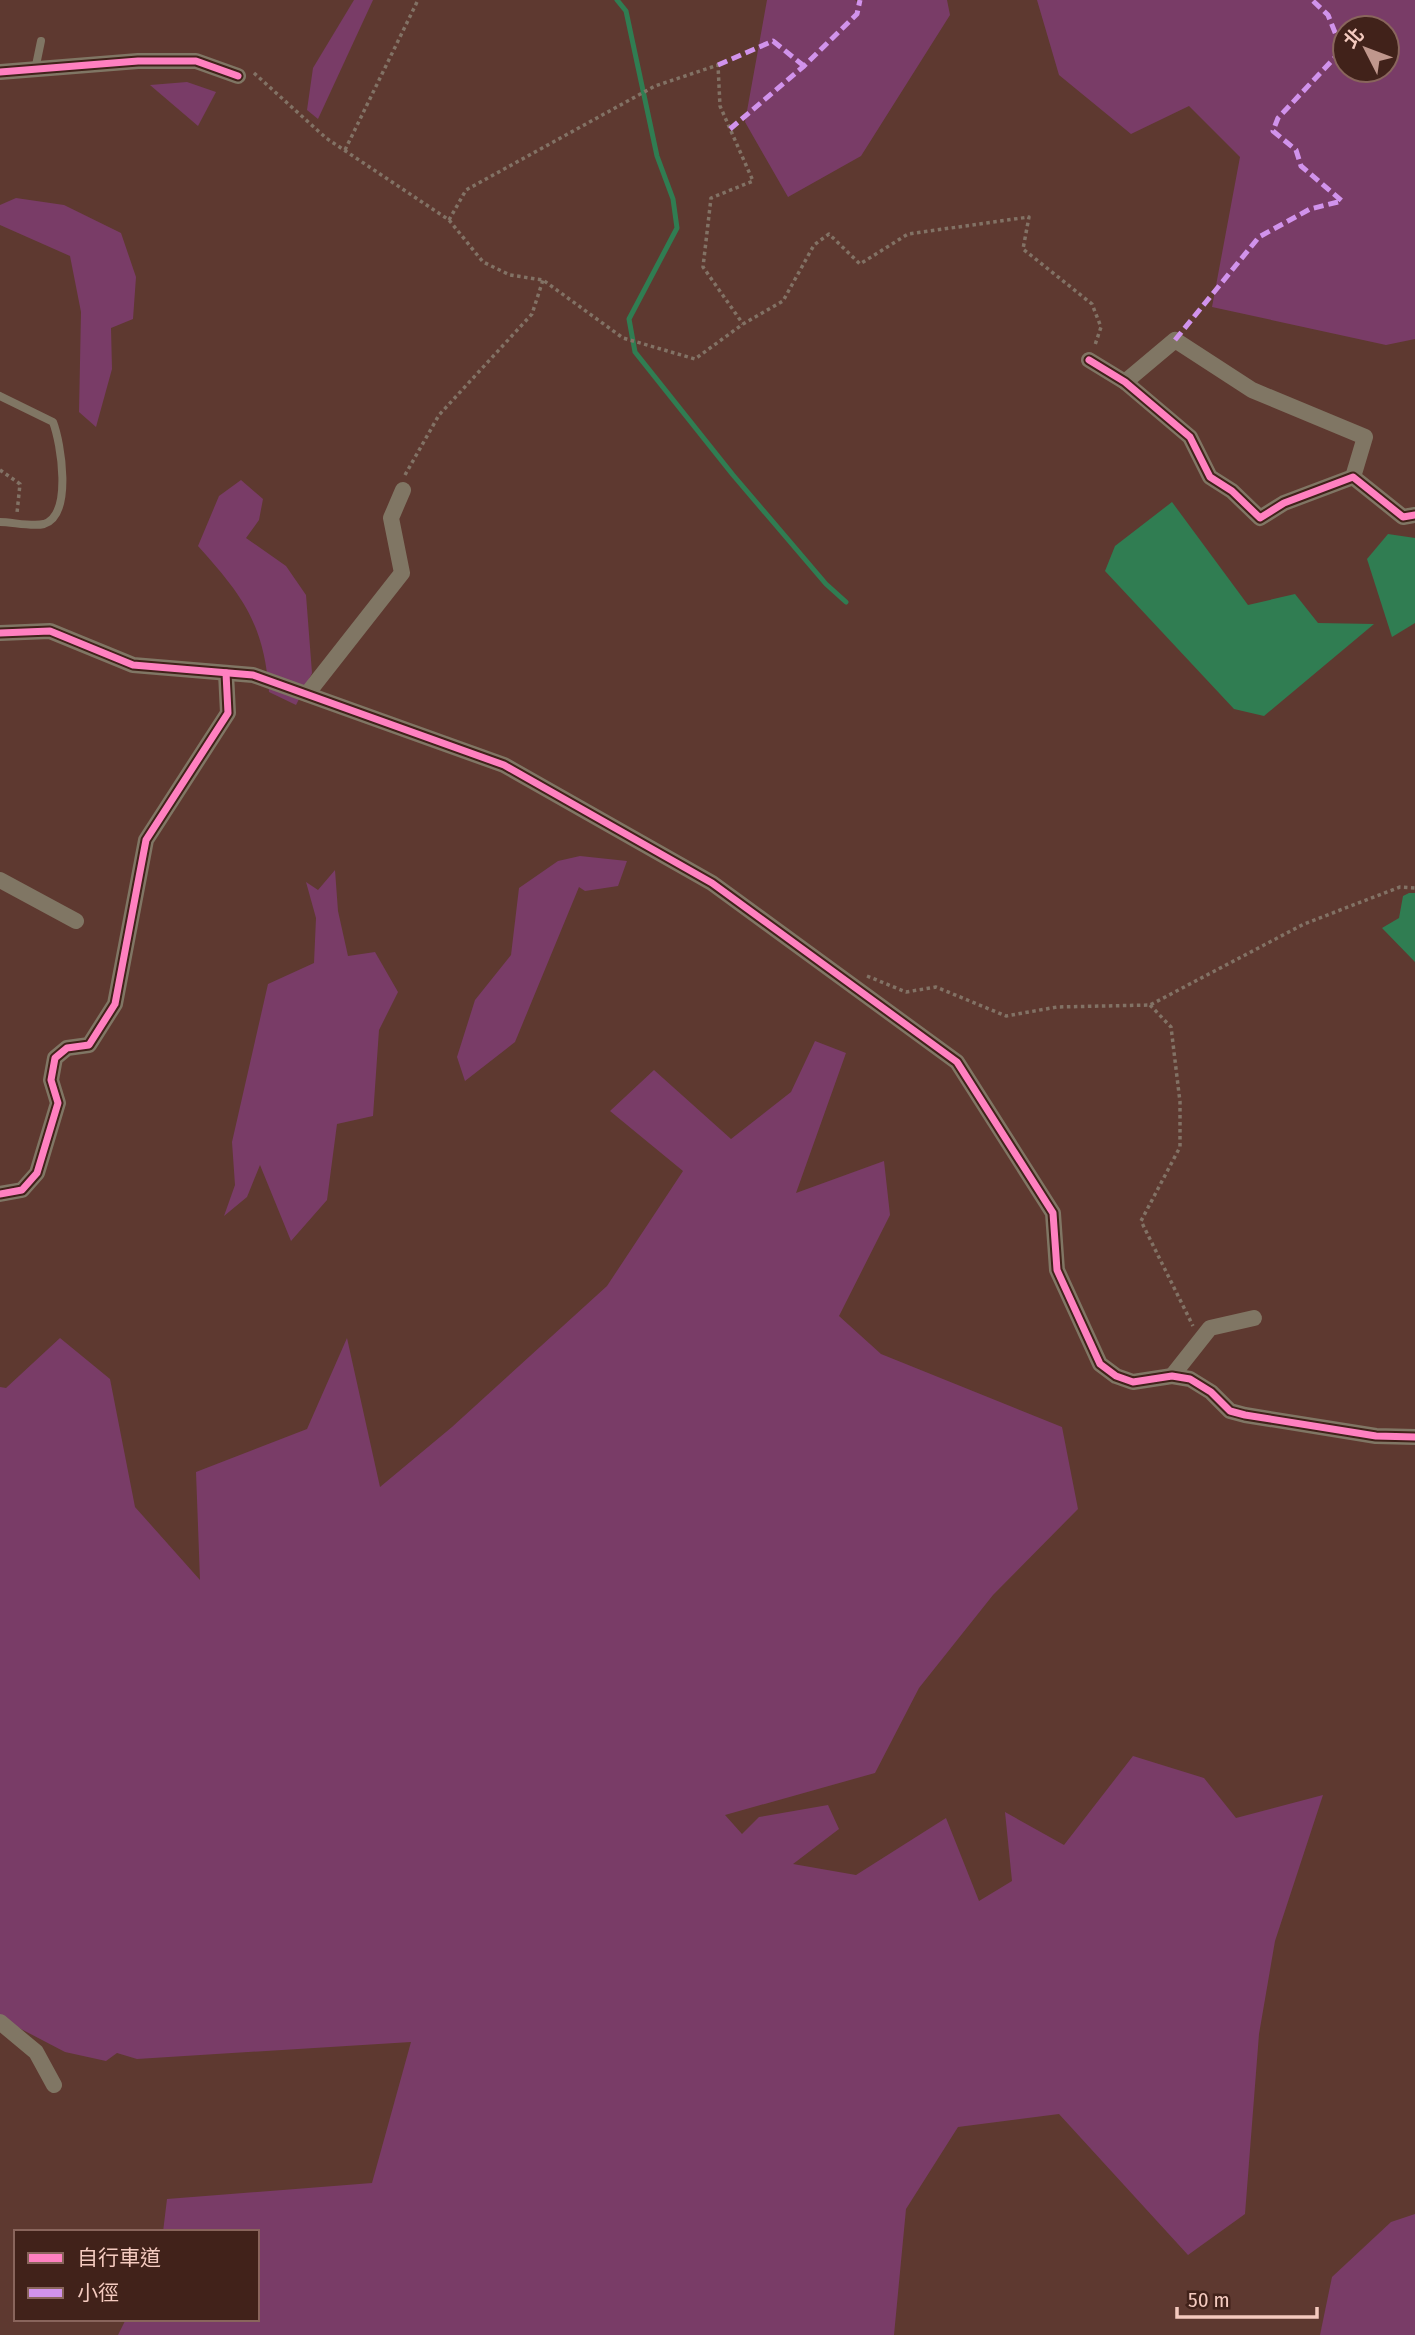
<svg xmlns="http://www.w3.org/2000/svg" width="1415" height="2335" viewBox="0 0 1415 2335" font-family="'Fira Sans Condensed','Noto Sans TC',sans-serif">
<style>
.green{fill:#793c67;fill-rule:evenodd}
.water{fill:#307d52}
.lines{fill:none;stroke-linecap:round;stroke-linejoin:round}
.stream{stroke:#307d52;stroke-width:5}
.path{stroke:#827265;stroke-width:3.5;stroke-dasharray:3.5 3.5;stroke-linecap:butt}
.lane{stroke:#807664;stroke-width:8}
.street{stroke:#807664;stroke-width:16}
.quiet{stroke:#d193ec;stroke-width:5;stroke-dasharray:10 5;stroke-linecap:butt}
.cycleway-casing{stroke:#41221a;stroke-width:11}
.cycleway{stroke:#ff80c0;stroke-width:7}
</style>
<rect width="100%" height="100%" fill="#5e3930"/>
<g class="green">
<polygon points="354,0 373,0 318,119 307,110 313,68"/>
<polygon points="767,0 855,0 858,3 860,0 947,0 950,15 861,156 788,197 745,122"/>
<path d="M1037 0H1415V339L1386 345 1212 307 1240 157 1189 106 1131 134 1059 75ZM1345 28H1387V70H1345Z"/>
<polygon points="187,82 216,92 198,126 150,85"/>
<polygon points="16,198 64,205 121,233 136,277 133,319 111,328 112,369 96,427 79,412 81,312 70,256 0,225 0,205"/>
<path d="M241 480 263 499 259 520 246 538 286 566 306 595 312 673 296 705 269 692C264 624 243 596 198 546L219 496Z"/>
<polygon points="580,856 627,861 618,886 585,891 579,887 515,1042 465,1081 457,1057 475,1000 511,955 519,888 558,861"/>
<polygon points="335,870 338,911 348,956 375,952 398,992 379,1030 373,1116 337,1124 327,1200 291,1241 260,1165 247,1197 224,1216 235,1185 232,1142 268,984 314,963 316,918 306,882 318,890"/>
<polygon points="815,1041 846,1053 796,1193 884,1161 890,1215 839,1316 881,1354 1062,1427 1078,1509 993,1595 919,1688 875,1773 725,1815 742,1834 759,1817 828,1805 839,1829 793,1864 856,1875 946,1818 979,1901 1012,1881 1005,1812 1064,1845 1133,1756 1204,1778 1236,1818 1323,1795 1275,1941 1259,2034 1245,2214 1188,2255 1059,2114 958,2127 906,2209 894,2335 118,2335 126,2319 257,2319 257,2232 163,2232 167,2199 372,2183 411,2042 137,2059 117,2053 106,2061 65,2052 0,2018 0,1387 6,1388 60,1338 110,1379 135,1507 200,1580 196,1472 307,1429 347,1338 380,1487 452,1427 607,1286 683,1171 610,1111 654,1070 731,1139 791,1092"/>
<polygon points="1415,2214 1415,2335 1320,2335 1332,2277 1391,2222"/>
</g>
<g class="water">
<polygon points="1172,502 1248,605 1295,594 1318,623 1374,624 1264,716 1234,709 1105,571 1115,546"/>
<polygon points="1388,534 1415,538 1415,623 1392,637 1367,559"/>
<polygon points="1409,893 1415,893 1415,962 1382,928 1399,918 1403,896"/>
</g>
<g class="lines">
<polyline class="stream" points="617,0 626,11 657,156 673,199 677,228 629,319 635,352 733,475 826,584 846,602"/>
<g class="path">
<polyline points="254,73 326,138 449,220 483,262 510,275 543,280 623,338 695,359 743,324 783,301 814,245 829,234 860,264 908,234 1029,217 1023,249 1092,304 1101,327 1095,345"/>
<polyline points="345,150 418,0"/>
<polyline points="449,220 466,190 655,86 718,65 720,106 753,181 711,198 703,267 743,324"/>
<polyline points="0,470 20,484 17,513"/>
<polyline points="405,475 439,415 532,314 543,280"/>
<polyline points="867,976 906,992 936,987 1006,1016 1057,1007 1150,1005 1304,924 1400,887 1415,888"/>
<polyline points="1150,1005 1171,1027 1180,1102 1180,1147 1141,1221 1193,1326"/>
</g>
<g class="lane">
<polyline points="35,70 41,41"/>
<path d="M0 396 53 422C61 443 73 515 44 524 32 527 12 522 0 522"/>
</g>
<g class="street">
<polyline points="0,72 138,61 196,61 238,76"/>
<polyline points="1089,360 1125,382 1190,437 1210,477 1232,491 1260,518 1284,503 1353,477 1403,517 1415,515"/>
<polyline points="1125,382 1175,340 1252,390 1365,437 1353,477"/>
<polyline points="0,633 50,631 133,665 253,675 504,765 712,883 957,1062 1053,1213 1057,1270 1100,1364 1116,1376 1133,1382 1172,1376 1190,1379 1211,1392 1230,1411 1245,1415 1376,1436 1415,1437"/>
<polyline points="307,694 402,573 391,518 403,490"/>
<polyline points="0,880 76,921"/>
<polyline points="0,1194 22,1190 37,1173 58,1103 51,1080 55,1058 67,1048 89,1045 115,1004 146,840 228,713 226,673"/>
<polyline points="1172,1376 1210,1328 1254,1318"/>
<polyline points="0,2022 36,2052 54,2085"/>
</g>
<g class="quiet">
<polyline points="718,65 773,41 804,66"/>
<polyline points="730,129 804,66 857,14 860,0"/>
<polyline points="1175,340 1259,237 1310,209 1342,201 1301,166 1296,150 1273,131 1278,118 1342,50 1328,15 1312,0"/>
</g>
<defs>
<g id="cycleway">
<polyline points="0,72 138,61 196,61 238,76"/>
<polyline points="1089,360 1125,382 1190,437 1210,477 1232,491 1260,518 1284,503 1353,477 1403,517 1415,515"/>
<polyline points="0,633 50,631 133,665 253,675 504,765 712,883 957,1062 1053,1213 1057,1270 1100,1364 1116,1376 1133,1382 1172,1376 1190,1379 1211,1392 1230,1411 1245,1415 1376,1436 1415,1437"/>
<polyline points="0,1194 22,1190 37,1173 58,1103 51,1080 55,1058 67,1048 89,1045 115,1004 146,840 228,713 226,673"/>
</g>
</defs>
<use href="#cycleway" class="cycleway-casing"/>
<use href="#cycleway" class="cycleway"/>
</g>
<rect x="14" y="2230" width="245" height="91" fill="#41221a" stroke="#89655c" stroke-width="2"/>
<rect x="28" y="2253" width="35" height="10" fill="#ff80c0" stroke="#89655c" stroke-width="2"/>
<text x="77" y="2265" font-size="21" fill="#f4cabf">自行車道</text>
<rect x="28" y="2288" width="35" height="10" fill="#d193ec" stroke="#89655c" stroke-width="2"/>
<text x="77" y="2300" font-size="21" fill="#f4cabf">小徑</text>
<g transform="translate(1366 49) rotate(312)"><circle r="33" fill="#41221a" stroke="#89655c" stroke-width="2"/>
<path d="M0-5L12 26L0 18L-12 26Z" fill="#c0978d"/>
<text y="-10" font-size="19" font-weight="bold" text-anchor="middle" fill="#f4cabf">北</text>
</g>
<path d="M1177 2307v10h140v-10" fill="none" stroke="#f4cabf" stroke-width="3.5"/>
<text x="1188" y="2307" font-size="21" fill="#f4cabf" stroke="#41221a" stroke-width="5" paint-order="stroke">50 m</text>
</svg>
